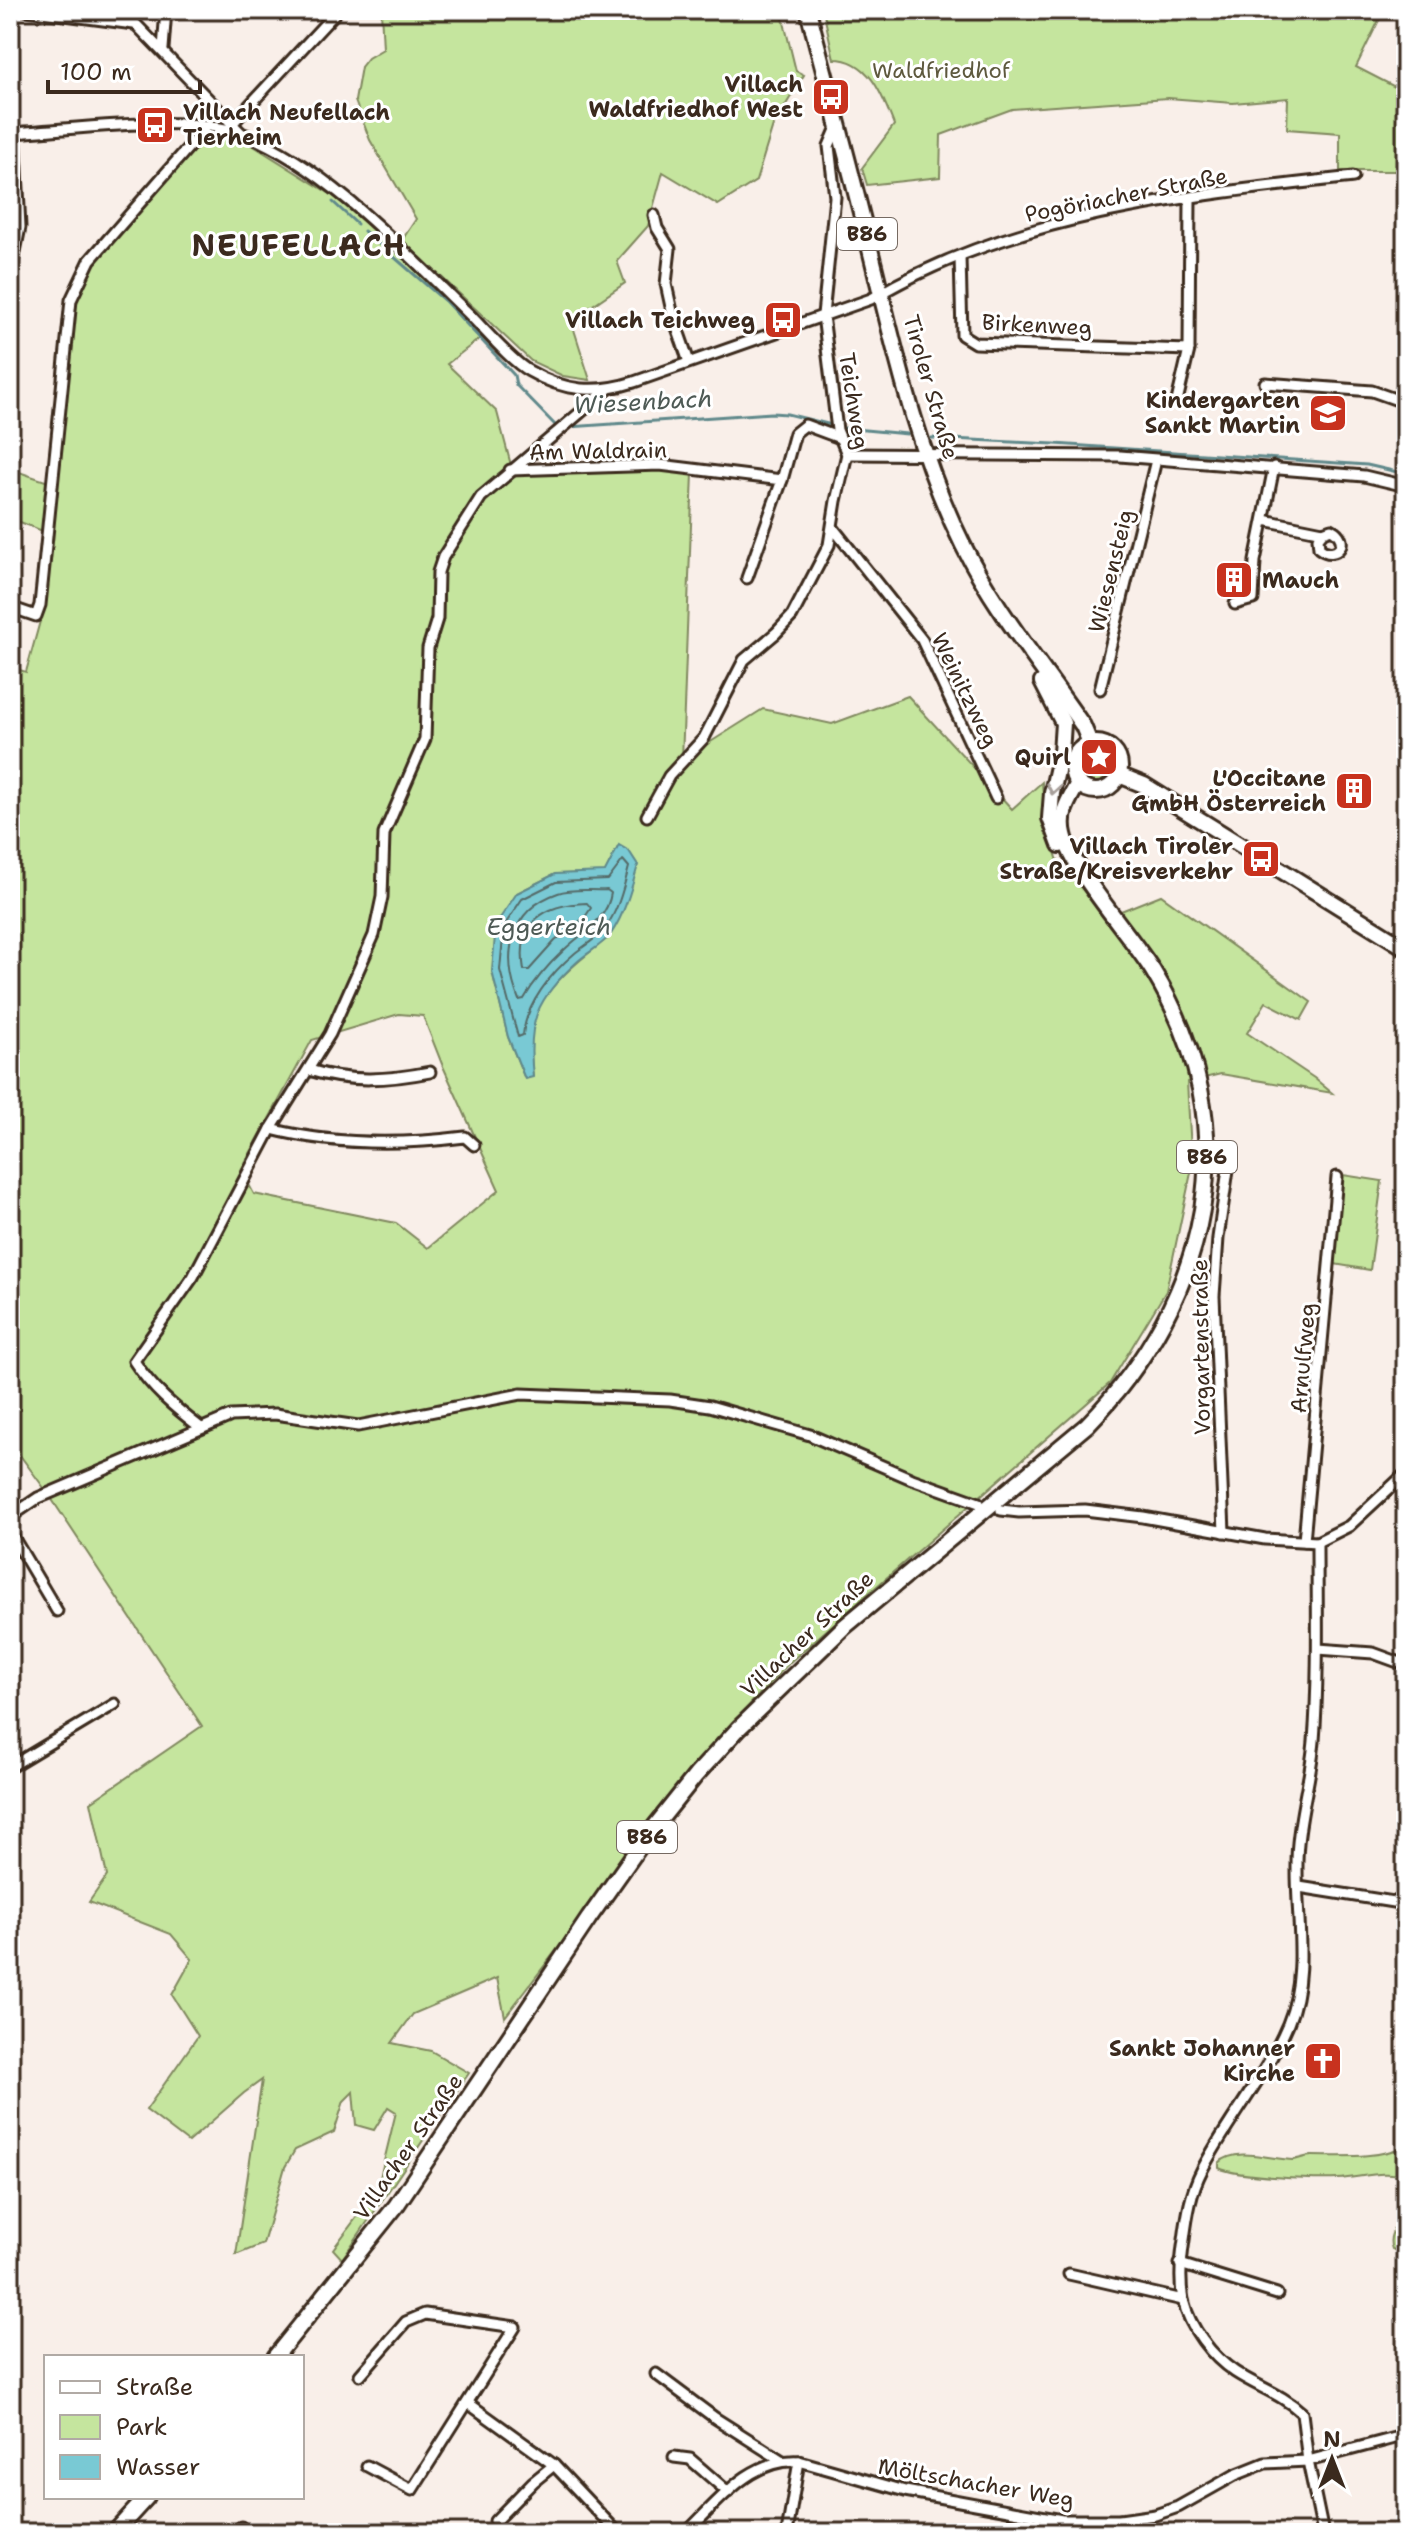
<svg xmlns="http://www.w3.org/2000/svg" width="1416" height="2543" viewBox="0 0 1416 2543" font-family="'Shantell Sans',sans-serif">
<style>
.green{fill:#c5e59e;stroke:#80885e;stroke-width:2;fill-rule:evenodd}
.water{fill:#79c9d4;stroke:#60898b;stroke-width:2}
.lines{fill:none;stroke-linecap:round;stroke-linejoin:round}
.shore{stroke:#546a67;stroke-width:2}
.stream{stroke:#60898b;stroke-width:3}
.street-casing{stroke:#3b2a1e;stroke-width:15}
.secondary-casing{stroke:#3b2a1e;stroke-width:20}
.primary-casing{stroke:#3b2a1e;stroke-width:20}
.street{stroke:#fff;stroke-width:9}
.secondary{stroke:#fff;stroke-width:14}
.primary{stroke:#fff;stroke-width:14}
.oneway{stroke:#a79f9a}
.labels{text-anchor:middle;dominant-baseline:central;stroke-width:6;stroke-linejoin:round;paint-order:stroke}
.shield{fill:#fff;stroke:#766a62;stroke-width:2}
.shield-label{font-size:20px;font-weight:bold;fill:#3b2a1e}
.park-label{font-size:22px;fill:#5e593e;stroke:#fff}
.poi-label{font-size:22px;font-weight:bold;fill:#3b2a1e;stroke:#fff;text-anchor:end}
.street-label{font-size:22px;fill:#3b2a1e;stroke:#fff}
.water-label{font-size:24px;font-style:italic;fill:#4e5a55;stroke:#fff}
.district-label{font-size:30px;font-weight:bold;letter-spacing:2px;fill:#3b2a1e;stroke:#fff}
</style>
<rect width="100%" height="100%" fill="#f9efe9"/>
<filter id="ink" filterUnits="userSpaceOnUse"><feTurbulence type="fractalNoise" baseFrequency=".0125" numOctaves="2"/><feDisplacementMap in="SourceGraphic" scale="16" xChannelSelector="R" yChannelSelector="G"/><feConvolveMatrix kernelMatrix="1 2 1 2 8 2 1 2 1" color-interpolation-filters="sRGB"/></filter>
<g filter="url(#ink)">
<g class="green">
<polygon points="381,10 781,10 796,71 804,75 773,126 756,181 718,205 663,172 648,226 617,261 625,283 571,320 590,380 563,376 531,361 402,240 416,219 370,140 355,101 361,67 368,58 383,49"/>
<path d="M823 10H1384L1356 67 1395 87 1406 90V165L1403 171H1340V133L1287 129 1288 98 1233 103 1168 98 1012 109 941 135 940 177 867 185 862 168 894 125C883 97 870 59 834 59Z"/>
<path d="M210 132 233 133 343 202 371 225 483 336 447 364 497 412 512 469 660 466 693 473 682 760 763 709 832 724 908 696 1012 809 1042 782 1045 821 1058 861 1106 917 1161 895 1311 1002 1301 1020 1266 1002 1247 1033 1314 1078 1332 1093 1221 1074 1187 1082 1192 1168 1166 1291 1110 1383 790 1662 723 1733 505 2017 497 1978 413 2014 392 2043 431 2051 469 2073 342 2259 333 2249 377 2190 396 2112 388 2107 374 2130 356 2125 353 2092 344 2101 334 2132 295 2150 285 2167 263 2244 236 2255 262 2080 244 2093 188 2142 146 2110 198 2036 172 1995 192 1959 171 1934 89 1902 107 1876 91 1802 202 1726 47 1492 19 1454 10 1449V667L26 672 45 603 50 534 10 518V469L54 484 72 301 98 259ZM619 845 609 937C583 957 537 992 532 1026 529 1043 531 1060 533 1076L525 1079 508 1037 492 971 517 893 555 874 605 873ZM399 1014 423 1016 442 1064 499 1190 428 1248 396 1223 254 1194 241 1170 312 1040Z"/>
<circle cx="1097" cy="767" r="20"/>
<polygon points="1343,1175 1382,1181 1370,1270 1334,1264"/>
<path d="M1406 2146V2177C1383 2169 1362 2178 1338 2179 1316 2180 1236 2177 1219 2168V2163C1236 2146 1272 2160 1293 2160 1299 2159 1306 2156 1312 2156 1343 2156 1376 2159 1406 2146Z"/>
<path d="M1406 2209V2251L1401 2253 1392 2249C1386 2235 1399 2221 1406 2209Z"/>
</g>
<path class="water" d="M619 845 629 851 638 865C631 890 625 913 611 934 603 945 588 952 577 962 536 999 527 1022 533 1077L525 1079 508 1037 492 971 496 924 517 893 555 874 605 872Z"/>
<g class="lines">
<g class="shore">
<path d="M623 860 629 867C623 890 618 911 604 930 596 939 584 946 575 953 551 973 526 1004 523 1035L518 1037 500 970 504 926 522 899 556 882 608 880Z"/>
<path d="M607 890 611 893C607 921 582 932 564 950 548 965 534 981 524 999L519 1000C501 956 509 910 558 893 572 888 592 891 607 890Z"/>
<path d="M587 903 591 908 585 917 555 941 529 970H524C516 922 544 904 587 903Z"/>
</g>
<g class="stream">
<polyline points="333,202 357,224"/>
<polyline points="364,231 445,301 514,375 516,385 555,425 561,426"/>
<polyline points="569,427 772,413 787,414 844,428 907,434"/>
<polyline points="932,438 1055,444 1367,465 1406,474"/>
</g>
<defs>
<g id="street">
<polyline points="26,10 134,24"/>
<polyline points="122,10 242,134"/>
<polyline points="163,49 166,10"/>
<polyline points="233,123 338,10"/>
<path d="M10 133C74 130 189 112 246 135 328 168 405 252 468 313 484 329 511 361 529 371 565 392 596 394 634 382L871 299C1015 213 1190 195 1353 177"/>
<polyline points="654,215 657,228 670,249 666,284 673,316 689,362"/>
<polyline points="960,257 962,335 975,343 1189,350 1190,198"/>
<polyline points="10,277 20,227 15,132"/>
<polyline points="1265,383 1372,391 1406,403"/>
<polyline points="1398,400 1406,379"/>
<polyline points="1177,401 1189,350"/>
<polyline points="847,454 1120,456 1364,476 1406,486"/>
<polyline points="510,470 660,465 782,480 795,433 805,425 840,438"/>
<path d="M1264 520 1323 532 1331 529C1352 540 1337 562 1319 548L1318 538 1323 532"/>
<polyline points="833,528 922,640 996,798"/>
<polyline points="747,578 782,480"/>
<polyline points="1235,604 1253,599 1255,561 1274,467"/>
<polyline points="10,607 36,616 40,605 71,300 90,260 207,126"/>
<polyline points="1100,689 1156,460"/>
<polyline points="647,816 669,776 704,738 744,660 776,633 792,616 829,545 836,501 847,454 837,430 823,315 835,197 829,146 838,125"/>
<path d="M309 1070C350 1083 389 1080 430 1072"/>
<path d="M271 1129C333 1145 401 1145 465 1137L474 1145"/>
<path d="M201 1428C175 1408 152 1389 134 1361L193 1277 271 1129 330 1034 374 935 382 897 384 834 425 739 428 648 437 619 438 572 443 557 481 497 607 390"/>
<polyline points="1001,1510 1019,1512 1085,1510 1143,1517 1265,1539 1317,1542 1349,1526 1406,1473"/>
<polyline points="10,1517 38,1498 231,1416 275,1414 358,1426 521,1394 670,1400 710,1406 810,1435 912,1479 979,1503"/>
<polyline points="10,1532 57,1611"/>
<polyline points="1224,1532 1214,1296 1218,1238 1229,1163"/>
<polyline points="1304,1541 1337,1177"/>
<path d="M1317 1542C1317 1608 1319 1675 1314 1741 1311 1776 1301 1809 1298 1843 1292 1902 1312 1967 1288 2024 1266 2076 1228 2120 1202 2170 1191 2191 1187 2216 1184 2240 1181 2259 1179 2280 1183 2300 1190 2328 1211 2356 1235 2372 1258 2387 1282 2394 1302 2413L1308 2461 1323 2533"/>
<polyline points="1318,1649 1373,1653 1406,1665"/>
<polyline points="10,1767 115,1704"/>
<polyline points="1299,1887 1406,1904"/>
<polyline points="1180,2264 1277,2294"/>
<polyline points="1069,2274 1183,2300"/>
<polyline points="656,2374 715,2418 781,2460"/>
<polyline points="360,2375 406,2322 425,2314 515,2327 412,2490 367,2466"/>
<polyline points="468,2403 554,2465 618,2533"/>
<polyline points="674,2457 690,2459 728,2492"/>
<polyline points="495,2521 533,2482 554,2465"/>
<polyline points="235,2533 241,2527"/>
<path d="M686 2533C719 2501 750 2458 799 2461L905 2491 1062 2520H1120L1155 2515 1178 2507 1235 2475 1265 2463 1308 2461 1406 2435"/>
<polyline points="787,2533 799,2461"/>
<polyline points="1119,2533 1120,2520"/>
</g>
<polyline id="secondary" points="1119,775 1144,785 1406,948"/>
<g id="primary">
<path d="M808 10C828 88 850 166 869 245 894 346 916 451 963 545 995 610 1042 666 1083 726L1090 743"/>
<polyline points="1042,682 1063,723 1061,753 1052,793 1050,818 1060,845"/>
<circle cx="1096" cy="767" r="24"/>
<path d="M275 2357 396 2206 589 1918 644 1840 696 1775 739 1728 844 1627 1087 1425C1211 1298 1248 1127 1153 971 1131 935 1072 871 1064 834 1059 813 1069 800 1078 783"/>
<polyline points="114,2533 147,2497"/>
</g>
</defs>
<use href="#street" class="street-casing"/>
<use href="#secondary" class="secondary-casing"/>
<use href="#primary" class="primary-casing"/>
<use href="#street" class="street"/>
<use href="#secondary" class="secondary"/>
<use href="#primary" class="primary"/>
</g>
<defs><path id="oneway-chevron" d="M-2-3.5L2.5 0L-2 3.5" fill="none" stroke-width="1.6" stroke-linecap="round" stroke-linejoin="round" transform="scale(2)"/></defs>
<use class="oneway" href="#oneway-chevron" transform="translate(1053 789) rotate(100)"/>
</g>
<defs>
<symbol id="bus-square" viewBox="-11 -11 22 22"><rect x="-9" y="-9" width="18" height="18" rx="4" fill="#c8321e" stroke="#fff"/><path d="M-5-6H5V4H4V6H2V4H-2V6H-4V4H-5ZM-3.5-4V0h7V-4ZM-3.5 1.2v1.5H-2V1.2ZM2 1.2v1.5H3.5V1.2Z" fill="#fff"/></symbol>
<symbol id="school-square" viewBox="-11 -11 22 22"><rect x="-9" y="-9" width="18" height="18" rx="4" fill="#c8321e" stroke="#fff"/><path d="M0-5L7-2L0 1L-7-2ZM-4 1L0 2.5L4 1V4Q0 6-4 4Z" fill="#fff"/></symbol>
<symbol id="building-square" viewBox="-11 -11 22 22"><rect x="-9" y="-9" width="18" height="18" rx="4" fill="#c8321e" stroke="#fff"/><path d="M-4-6H4V6H1V3H-1V6H-4ZM-2.5-4.3h1.7v1.8h-1.7ZM.8-4.3h1.7v1.8H.8ZM-2.5-1h1.7V.8h-1.7ZM.8-1h1.7V.8H.8Z" fill="#fff"/></symbol>
<symbol id="sight-square" viewBox="-11 -11 22 22"><rect x="-9" y="-9" width="18" height="18" rx="4" fill="#c8321e" stroke="#fff"/><path d="M0-6L1.8-2.2L6-1.7L2.9 1.2L3.7 5.4L0 3.3L-3.7 5.4L-2.9 1.2L-6-1.7L-1.8-2.2Z" fill="#fff"/></symbol>
<symbol id="church-square" viewBox="-11 -11 22 22"><rect x="-9" y="-9" width="18" height="18" rx="4" fill="#c8321e" stroke="#fff"/><path d="M-1.2-6h2.4v3.5h3.3v2.4h-3.3V6h-2.4V-.1h-3.3v-2.4h3.3Z" fill="#fff"/></symbol>
</defs>
<g fill-rule="evenodd">
<use href="#bus-square" x="809" y="75" width="44" height="44"/>
<use href="#bus-square" x="133" y="103" width="44" height="44"/>
<use href="#bus-square" x="761" y="298" width="44" height="44"/>
<use href="#school-square" x="1306" y="391" width="44" height="44"/>
<use href="#building-square" x="1212" y="558" width="44" height="44"/>
<use href="#sight-square" x="1077" y="735" width="44" height="44"/>
<use href="#building-square" x="1332" y="769" width="44" height="44"/>
<use href="#bus-square" x="1239" y="837" width="44" height="44"/>
<use href="#church-square" x="1301" y="2039" width="44" height="44"/>
</g>
<g class="labels">
<g class="shield">
<rect x="837" y="218" width="60" height="32" rx="6"/>
<rect x="1177" y="1141" width="60" height="32" rx="6"/>
<rect x="617" y="1821" width="60" height="32" rx="6"/>
</g>
<g class="shield-label">
<text x="867" y="234">B86</text>
<text x="1207" y="1157">B86</text>
<text x="647" y="1837">B86</text>
</g>
<g class="park-label">
<text x="941" y="70">Waldfriedhof</text>
</g>
<g class="poi-label">
<text x="803" y="84">Villach<tspan x="803" dy="25">Waldfriedhof West</tspan></text>
<text x="183" y="112" text-anchor="start">Villach Neufellach<tspan x="183" dy="25">Tierheim</tspan></text>
<text x="755" y="320">Villach Teichweg</text>
<text x="1300" y="400">Kindergarten<tspan x="1300" dy="25">Sankt Martin</tspan></text>
<text x="1262" y="580" text-anchor="start">Mauch</text>
<text x="1071" y="757">Quirl</text>
<text x="1326" y="778">L'Occitane<tspan x="1326" dy="25">GmbH Österreich</tspan></text>
<text x="1233" y="846">Villach Tiroler<tspan x="1233" dy="25">Straße/Kreisverkehr</tspan></text>
<text x="1295" y="2048">Sankt Johanner<tspan x="1295" dy="25">Kirche</tspan></text>
</g>
<g class="street-label">
<text transform="translate(1126 195) rotate(-11)">Pogöriacher Straße</text>
<text transform="translate(1037 325) rotate(3)">Birkenweg</text>
<text transform="translate(931 387) rotate(74)">Tiroler Straße</text>
<text transform="translate(854 401) rotate(81)">Teichweg</text>
<text transform="translate(598 451) rotate(-1)">Am Waldrain</text>
<text transform="translate(1111 571) rotate(-76)">Wiesensteig</text>
<text transform="translate(965 690) rotate(64)">Weinitzweg</text>
<text transform="translate(1201 1347) rotate(-91)">Vorgartenstraße</text>
<text transform="translate(1303 1358) rotate(-85)">Arnulfweg</text>
<text transform="translate(807 1634) rotate(-43)">Villacher Straße</text>
<text transform="translate(408 2147) rotate(-55)">Villacher Straße</text>
<text transform="translate(976 2483) rotate(10)">Möltschacher Weg</text>
</g>
<g class="water-label">
<text transform="translate(643 402) rotate(-3)">Wiesenbach</text>
<text x="549" y="927">Eggerteich</text>
</g>
<g class="district-label">
<text x="299" y="245">NEUFELLACH</text>
</g>
</g>
<rect width="1416" height="2543" fill="none" stroke="#fff" stroke-width="40"/>
<rect x="20" y="20" width="1376" height="2503" fill="none" stroke="#3b2a1e" stroke-width="3" filter="url(#ink)"/>
<rect x="44" y="2355" width="260" height="144" fill="#ffffff" stroke="#b1aaa5" stroke-width="2"/>
<rect x="60" y="2381" width="40" height="12" fill="#ffffff" stroke="#b1aaa5" stroke-width="2"/>
<text x="116" y="2395" font-size="24" fill="#3b2a1e">Straße</text>
<rect x="60" y="2415" width="40" height="24" fill="#c5e59e" stroke="#b1aaa5" stroke-width="2"/>
<text x="116" y="2435" font-size="24" fill="#3b2a1e">Park</text>
<rect x="60" y="2455" width="40" height="24" fill="#79c9d4" stroke="#b1aaa5" stroke-width="2"/>
<text x="116" y="2475" font-size="24" fill="#3b2a1e">Wasser</text>
<g transform="translate(1332 2459)" stroke="#ffffff" stroke-width="6" paint-order="stroke">
<path d="M0-6L14 30L0 20L-14 30Z" fill="#3b2a1e"/>
<text y="-12" font-size="22" font-weight="bold" text-anchor="middle" fill="#3b2a1e">N</text>
</g>
<path d="M48 80v12h152v-12" fill="none" stroke="#3b2a1e" stroke-width="4"/>
<text x="60" y="80" font-size="24" fill="#3b2a1e" stroke="#ffffff" stroke-width="6" paint-order="stroke">100 m</text>
</svg>
